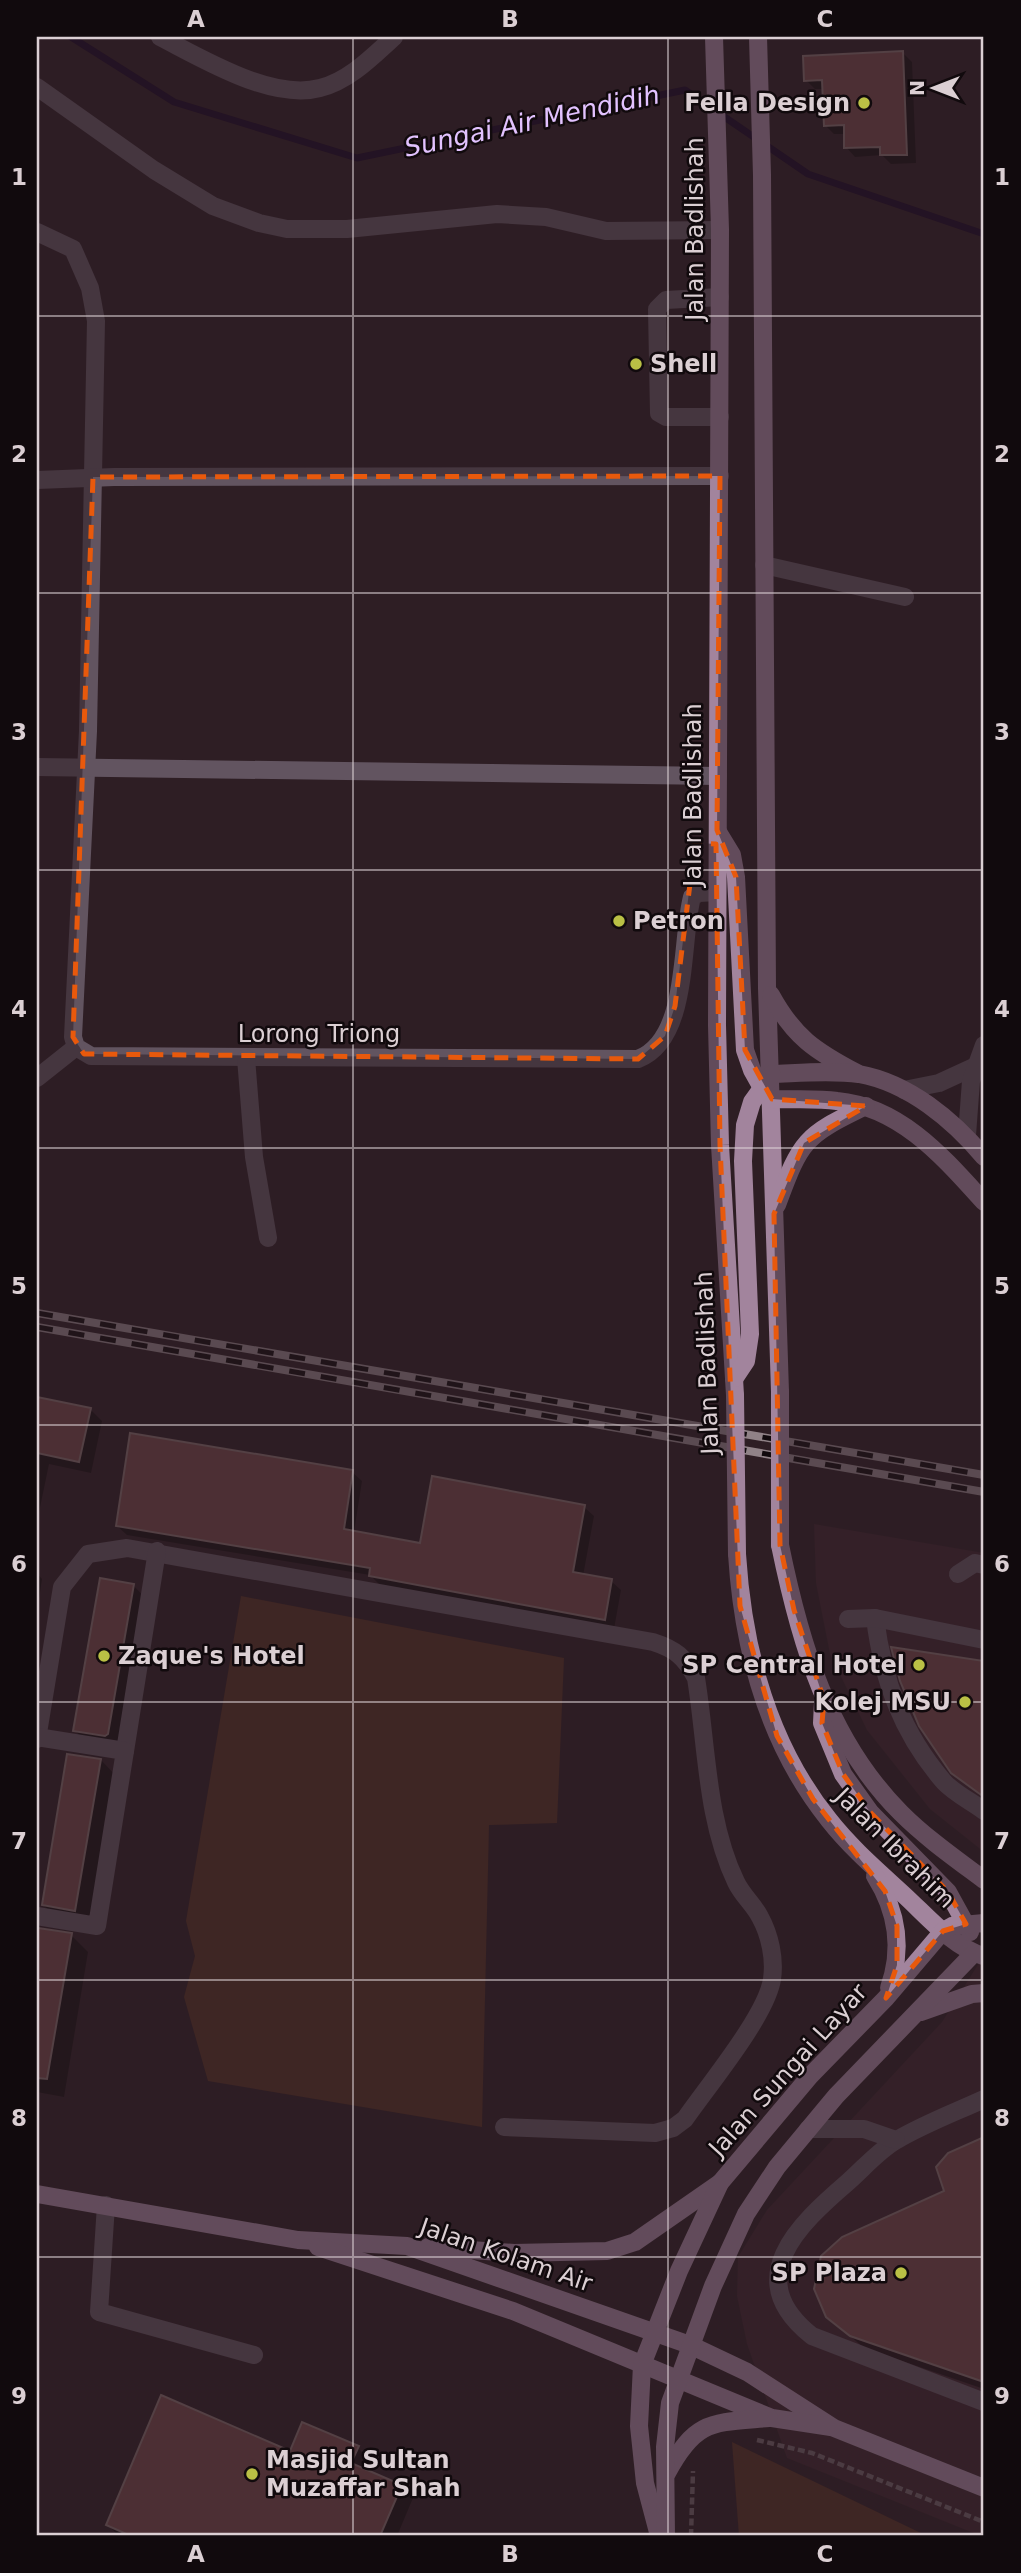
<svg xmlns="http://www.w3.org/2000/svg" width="1021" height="2573" viewBox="0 0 1021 2573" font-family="'DejaVu Sans',sans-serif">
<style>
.built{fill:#3c252d}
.green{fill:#533124}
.shadow{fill:#0007}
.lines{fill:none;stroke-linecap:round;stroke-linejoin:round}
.stream{stroke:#180724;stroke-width:7}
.building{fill:#714647;stroke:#806a6a;stroke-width:2}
.path{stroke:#6f6166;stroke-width:4.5;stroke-dasharray:7 3.5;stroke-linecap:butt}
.minor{stroke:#625460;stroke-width:18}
.major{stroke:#a2849d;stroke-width:18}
.rail-casing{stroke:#908287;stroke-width:8}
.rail{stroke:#110a0d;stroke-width:5;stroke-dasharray:16;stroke-linecap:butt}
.major-bridge{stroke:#a2849d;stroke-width:18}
.marked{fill:none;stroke:#e8590c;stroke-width:5;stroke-dasharray:14 9;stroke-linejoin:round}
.grid{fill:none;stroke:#dbcfd3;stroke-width:2;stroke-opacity:0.55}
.poi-dot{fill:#bac045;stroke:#110a0d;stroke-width:2.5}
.labels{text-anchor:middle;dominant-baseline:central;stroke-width:5;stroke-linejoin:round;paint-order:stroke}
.poi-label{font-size:24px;font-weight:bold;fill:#dbcfd3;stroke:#110a0d;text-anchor:end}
.street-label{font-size:24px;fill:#dbcfd3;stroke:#110a0d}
.water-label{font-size:26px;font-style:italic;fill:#e2c2ff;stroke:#110a0d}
.neatline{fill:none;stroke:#dbcfd3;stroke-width:2.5}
.grid-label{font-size:23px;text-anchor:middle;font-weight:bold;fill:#dbcfd3}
</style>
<rect width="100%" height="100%" fill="#2e1e24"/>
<g class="built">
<polygon points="814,1524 984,1553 984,1852 930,1809 867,1730 830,1654 816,1583"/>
<polygon points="984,1955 984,2536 981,2536 787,2458 747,2344 737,2296 738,2257 767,2210 942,2022"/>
</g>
<g class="green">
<polygon points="241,1596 564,1658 557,1823 489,1825 482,2127 208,2081 184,1997 195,1956 186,1921"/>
<polygon points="732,2442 927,2536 739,2536"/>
</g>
<g class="shadow">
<polygon points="903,53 912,62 916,163 891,164 882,155 855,157 846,147 846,134 834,134 825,125 824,89 815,89 806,80"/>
<polygon points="37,1399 90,1409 102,1421 91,1473 49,1464 37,1522"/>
<polygon points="352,1472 362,1481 354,1532 422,1545 584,1507 594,1516 583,1576 611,1581 621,1590 614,1629 380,1585 370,1575 127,1535 117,1526"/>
<polygon points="37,1573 42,1579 37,1613"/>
<polygon points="133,1585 150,1603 123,1753 93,1748 75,1731"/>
<polygon points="894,1649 984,1663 984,1799 953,1772"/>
<polygon points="101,1760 118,1778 93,1926 61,1922 43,1905"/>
<polygon points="39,1930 71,1935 88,1952 64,2097 37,2092"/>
<polygon points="984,2138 984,2389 864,2348 827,2316 947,2192 949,2155"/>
<polygon points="358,2448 370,2460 365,2471 401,2486 413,2498 397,2536 119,2536 108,2525 291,2453"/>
</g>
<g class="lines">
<polyline class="stream" points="71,37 174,102 357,158 685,90 808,174 984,234"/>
</g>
<g class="building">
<polygon points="903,51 907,155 880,155 880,147 844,148 844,125 824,126 822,80 804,81 803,56"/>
<polygon points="37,1397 91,1408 79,1462 37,1453"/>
<polygon points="130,1433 353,1470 344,1529 420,1543 432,1476 585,1505 573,1572 612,1579 605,1620 369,1576 370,1568 116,1526"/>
<polygon points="100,1578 134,1584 108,1734 105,1736 73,1731"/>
<polygon points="891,1647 984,1661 984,1797 951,1773 919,1726 900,1681"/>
<polygon points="67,1754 101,1759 75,1911 42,1905"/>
<polygon points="38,1928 72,1933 47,2079 37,2078"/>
<polygon points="984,2137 984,2382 850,2336 826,2317 814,2289 821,2256 842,2237 944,2191 936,2167 948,2153"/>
<polygon points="161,2395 290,2451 302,2422 359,2446 351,2463 402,2485 380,2536 131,2536 106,2525"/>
</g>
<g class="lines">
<g class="path">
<polyline points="757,2440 812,2453 984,2522"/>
<polyline points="691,2536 693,2471"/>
</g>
<g class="minor">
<path d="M160 37C203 59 272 101 320 88 349 81 373 56 394 37"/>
<polyline points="37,87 154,170 213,206 259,223 287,229 347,229 497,214 546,217 606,231 720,230"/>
<path d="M37 232 73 249 90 288 96 321 88 731 73 1037 76 1047 91 1056 638 1059C690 1039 680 942 692 897L699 893 717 892"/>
<polyline points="720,297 666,300 657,309 659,413 666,417 720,417"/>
<polyline points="37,480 114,477 720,476"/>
<polyline points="764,565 905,597"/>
<polyline points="37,767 718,776"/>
<polyline points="246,1058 254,1157 268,1238"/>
<polyline points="37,1078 76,1047"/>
<polyline points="904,1090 939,1083 976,1066"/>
<polyline points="967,1135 971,1081 984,1045"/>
<polyline points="958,1574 975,1563 984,1565"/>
<path d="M875 1618C883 1681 902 1733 944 1782 954 1793 972 1802 984 1811"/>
<polyline points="848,1619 875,1618 984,1640"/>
<path d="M37 1739 62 1587 88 1554 127 1548 653 1642C675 1649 685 1657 696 1678 707 1745 706 1820 736 1882 742 1895 754 1905 760 1917 770 1935 775 1959 772 1979 767 2015 707 2087 685 2119L673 2128 655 2133 504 2127"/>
<polyline points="125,1751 157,1551"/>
<polyline points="37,1916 97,1926 125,1751 37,1737"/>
<path d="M984 2099C956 2112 924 2124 897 2140 879 2150 864 2168 848 2182 798 2225 740 2279 812 2336L984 2402"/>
<polyline points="808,2129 864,2129 896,2140"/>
<polyline points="106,2205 99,2312 254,2355"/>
</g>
<g class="major">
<polyline points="714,37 720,230 717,1025 720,1145 735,1395"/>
<polyline points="758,37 762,175 767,988 780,1392"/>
<polyline points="718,832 732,855 736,877 745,1050 752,1070 766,1095"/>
<path d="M771 995C794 1037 815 1051 857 1073"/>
<path d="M772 1074C800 1073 832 1070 859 1074 909 1083 953 1120 984 1157"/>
<path d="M772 1099C793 1100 816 1098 837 1101 901 1107 944 1158 984 1202"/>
<path d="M777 1205C801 1140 804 1136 866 1106"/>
<polyline points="734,1379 746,1361 750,1334 743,1161 745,1125 752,1102 772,1074"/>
<path d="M780 1545C800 1643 828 1740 901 1813 926 1838 956 1859 984 1880"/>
<path d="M737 1554C743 1650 768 1744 829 1820 851 1848 878 1871 904 1895 927 1916 953 1947 983 1956"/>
<polyline points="823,1703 822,1723 843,1774 870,1812 948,1892 970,1932"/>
<path d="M875 1876C897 1911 903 1949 889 1988"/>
<polyline points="921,2012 972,1994 984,1993"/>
<polyline points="37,2194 298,2240 407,2246 690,2345 747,2372 834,2428 984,2488"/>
<polyline points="318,2247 513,2311 772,2418 831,2427"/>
<polyline points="428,2247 514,2253 607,2251 635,2242 720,2183"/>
<path d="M667 2473C696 2419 712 2423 769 2418"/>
<polyline points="659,2536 645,2483 639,2426 642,2365 679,2271 720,2183 810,2076 886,1998 943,1931 952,1926 984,1923"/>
<polyline points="666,2536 665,2447 670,2403 713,2286 746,2214 777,2167 836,2096 974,1953"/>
</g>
<defs>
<g id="rail">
<polyline points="37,1313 984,1475"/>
<polyline points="37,1327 984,1492"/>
</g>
</defs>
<use href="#rail" class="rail-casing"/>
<use href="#rail" class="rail"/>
<g class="major-bridge">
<polyline points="780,1392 780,1545"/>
<polyline points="735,1395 737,1554"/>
</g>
</g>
<path d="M0 0H1021V2573H0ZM720 476 717 830 736 877 745 1050 772 1099 866 1106 804 1143 774 1214 780 1545 794 1610 824 1700 822 1723 843 1774 870 1812 948 1892 966 1924 943 1931 886 1998 897 1965V1926L885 1891 813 1799 777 1736 740 1606 720 1145 716 844 695 843 675 1006 665 1036 638 1059 84 1054 73 1037 93 477Z" fill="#2e1e24" fill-opacity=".55" fill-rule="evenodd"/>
<path class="marked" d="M720 476 717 830 736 877 745 1050 772 1099 866 1106 804 1143 774 1214 780 1545 794 1610 824 1700 822 1723 843 1774 870 1812 948 1892 966 1924 943 1931 886 1998 897 1965V1926L885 1891 813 1799 777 1736 740 1606 720 1145 716 844 695 843 675 1006 665 1036 638 1059 84 1054 73 1037 93 477Z"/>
<path class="grid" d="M353 37V2536M668 37V2536M37 316H984M37 593H984M37 870H984M37 1148H984M37 1425H984M37 1702H984M37 1980H984M37 2257H984"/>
<g class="poi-dot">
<circle cx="864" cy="103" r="7"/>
<circle cx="636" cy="364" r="7"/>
<circle cx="619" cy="921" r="7"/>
<circle cx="104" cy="1656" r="7"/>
<circle cx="919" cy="1665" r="7"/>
<circle cx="965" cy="1702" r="7"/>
<circle cx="901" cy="2273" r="7"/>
<circle cx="252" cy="2474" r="7"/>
</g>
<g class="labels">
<g class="poi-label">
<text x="850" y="103">Fella Design</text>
<text x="650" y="364" text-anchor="start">Shell</text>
<text x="633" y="921" text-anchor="start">Petron</text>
<text x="118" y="1656" text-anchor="start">Zaque's Hotel</text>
<text x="905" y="1665">SP Central Hotel</text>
<text x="951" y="1702">Kolej MSU</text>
<text x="887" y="2273">SP Plaza</text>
<text x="266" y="2460" text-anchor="start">Masjid Sultan<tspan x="266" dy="28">Muzaffar Shah</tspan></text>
</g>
<g class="street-label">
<text transform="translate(695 229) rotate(-90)">Jalan Badlishah</text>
<text transform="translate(693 795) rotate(-90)">Jalan Badlishah</text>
<text x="319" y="1034">Lorong Triong</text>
<text transform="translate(707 1363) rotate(-92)">Jalan Badlishah</text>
<text transform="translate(895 1848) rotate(45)">Jalan Ibrahim</text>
<text transform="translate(788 2070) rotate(-48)">Jalan Sungai Layar</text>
<text transform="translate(506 2255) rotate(19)">Jalan Kolam Air</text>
</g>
<g class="water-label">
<text transform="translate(532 121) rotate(-12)">Sungai Air Mendidih</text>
</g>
</g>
<rect width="1021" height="2573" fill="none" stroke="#110a0d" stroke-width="77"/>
<g transform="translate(934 88) rotate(270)" stroke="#110a0d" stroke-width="5" paint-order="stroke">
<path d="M0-5L12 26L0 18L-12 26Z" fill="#dbcfd3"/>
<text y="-10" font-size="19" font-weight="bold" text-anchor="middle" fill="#dbcfd3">N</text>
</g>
<rect x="38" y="38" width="944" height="2496" class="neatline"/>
<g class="grid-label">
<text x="196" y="27">A</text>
<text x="510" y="27">B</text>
<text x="825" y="27">C</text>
<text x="19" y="185">1</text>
<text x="1002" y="185">1</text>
<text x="19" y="462">2</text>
<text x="1002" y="462">2</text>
<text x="19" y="740">3</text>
<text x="1002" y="740">3</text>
<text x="19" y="1017">4</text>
<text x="1002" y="1017">4</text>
<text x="19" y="1294">5</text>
<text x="1002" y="1294">5</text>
<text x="19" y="1572">6</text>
<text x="1002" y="1572">6</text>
<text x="19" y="1849">7</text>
<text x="1002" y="1849">7</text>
<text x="19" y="2126">8</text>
<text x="1002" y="2126">8</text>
<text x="19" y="2404">9</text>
<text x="1002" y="2404">9</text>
<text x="196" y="2562">A</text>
<text x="510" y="2562">B</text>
<text x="825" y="2562">C</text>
</g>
</svg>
